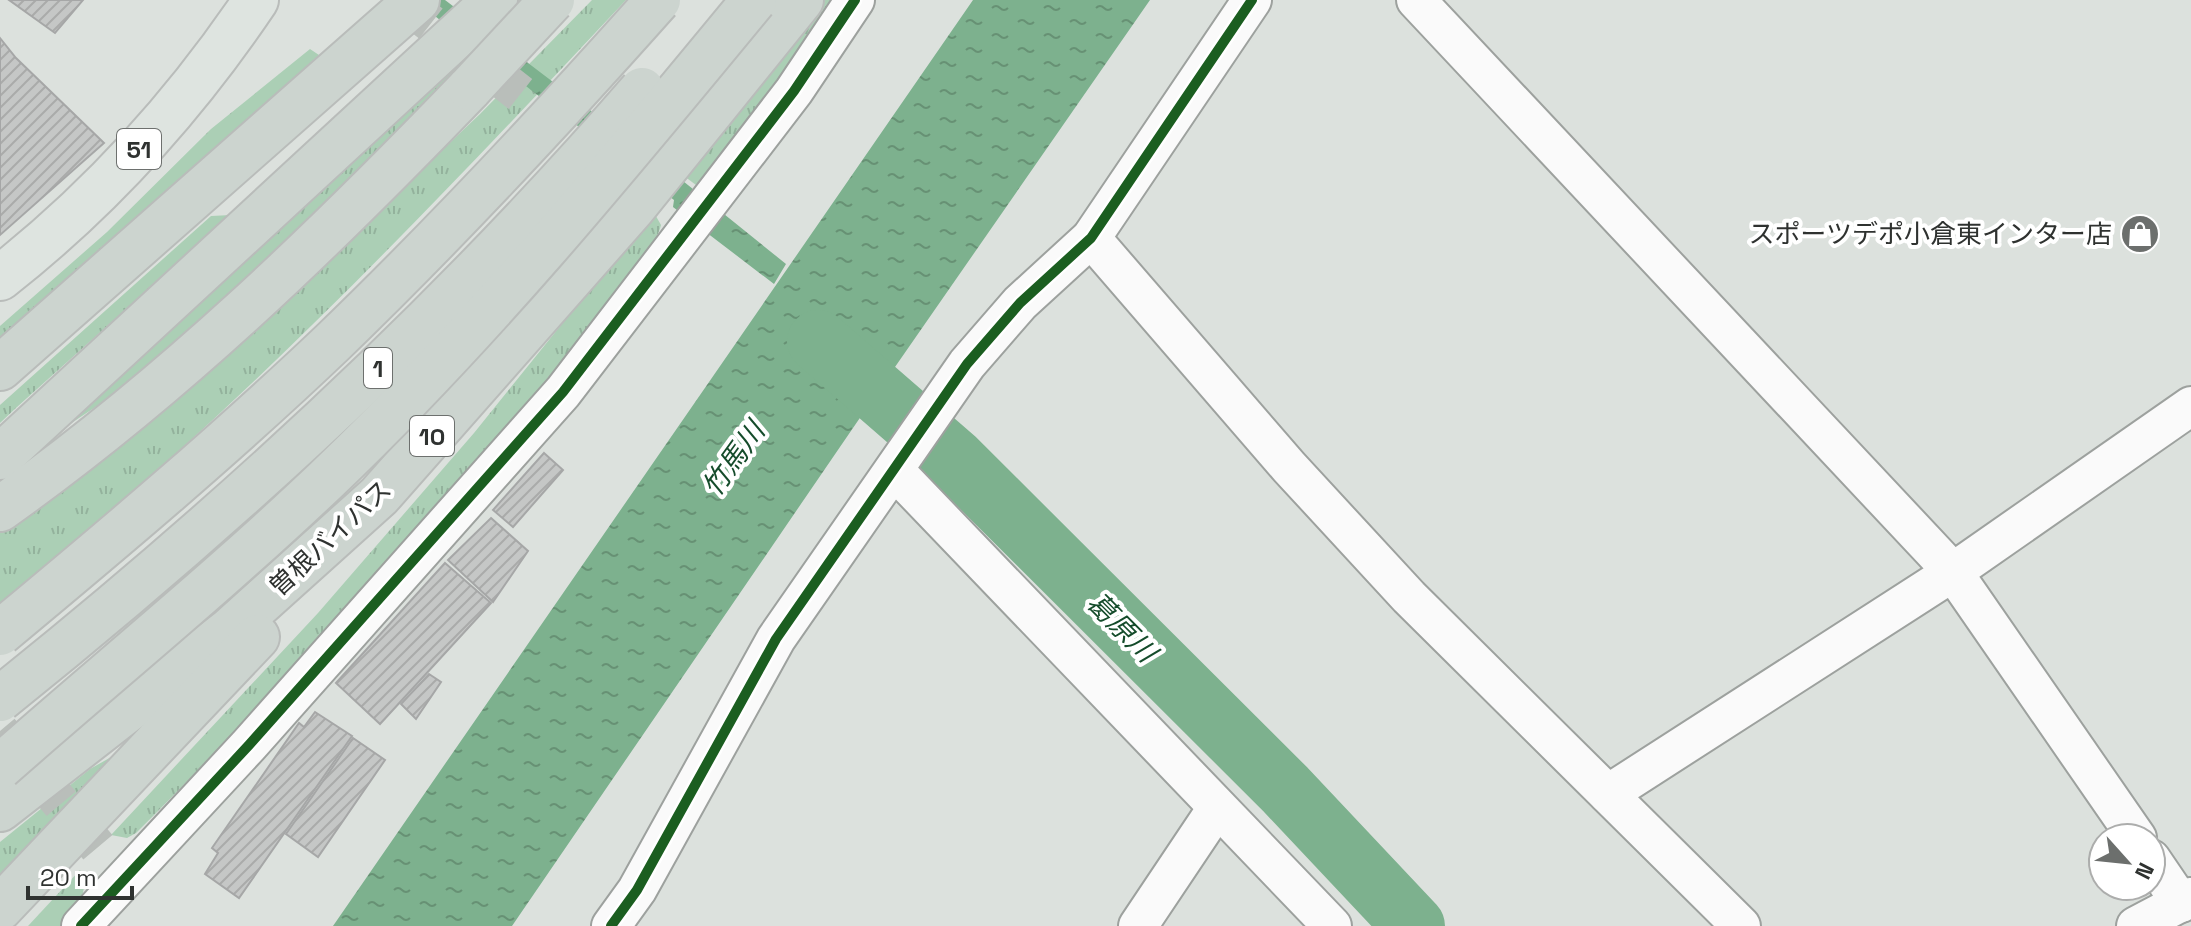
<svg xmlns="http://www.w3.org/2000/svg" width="2191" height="926" viewBox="0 0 2191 926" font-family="'Space Grotesk','Noto Sans JP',sans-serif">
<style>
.grass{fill:url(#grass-tufts)}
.water{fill:url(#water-ripples)}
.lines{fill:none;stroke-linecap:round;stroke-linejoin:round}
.river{stroke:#7db18e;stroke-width:62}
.building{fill:url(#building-hatch);stroke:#a6a7a7;stroke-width:2}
.minor-tunnel{stroke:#b9beba;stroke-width:38;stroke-dasharray:38 19;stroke-linecap:butt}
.minor-casing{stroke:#9da19e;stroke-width:42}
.major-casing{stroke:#b9bcba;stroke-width:48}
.highway-casing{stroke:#b9bcba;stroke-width:48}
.minor{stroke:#fafafa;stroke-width:38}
.major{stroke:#dee4e0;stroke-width:44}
.highway{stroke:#ccd4cf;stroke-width:44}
.highway-bridge-casing{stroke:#b9bcba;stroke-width:48;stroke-linecap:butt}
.highway-bridge{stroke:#ccd4cf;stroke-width:44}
.cycleway-casing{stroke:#fff;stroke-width:15}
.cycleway{stroke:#1b5e20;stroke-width:10}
.labels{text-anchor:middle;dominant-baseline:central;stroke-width:8;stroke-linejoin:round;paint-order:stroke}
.shield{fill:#fff;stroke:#6d706e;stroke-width:2}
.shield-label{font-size:24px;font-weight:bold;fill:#2f3230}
.poi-label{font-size:26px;fill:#2f3230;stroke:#fff;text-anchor:end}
.street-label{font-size:26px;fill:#2f3230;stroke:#fff}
.water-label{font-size:28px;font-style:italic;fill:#154c2b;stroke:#fff}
</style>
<defs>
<pattern id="grass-tufts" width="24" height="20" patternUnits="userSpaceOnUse" patternTransform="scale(2)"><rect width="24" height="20" fill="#abcfb5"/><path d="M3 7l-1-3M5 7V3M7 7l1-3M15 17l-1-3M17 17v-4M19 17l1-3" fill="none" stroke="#93b29c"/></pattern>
<pattern id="water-ripples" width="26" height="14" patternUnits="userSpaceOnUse" patternTransform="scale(2)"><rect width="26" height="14" fill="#7db18e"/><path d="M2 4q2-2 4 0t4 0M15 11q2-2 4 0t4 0" fill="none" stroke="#679174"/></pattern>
<pattern id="building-hatch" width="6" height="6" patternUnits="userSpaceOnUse" patternTransform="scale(2)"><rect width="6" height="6" fill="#c5c7c6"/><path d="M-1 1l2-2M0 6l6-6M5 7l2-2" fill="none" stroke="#aaabaa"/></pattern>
</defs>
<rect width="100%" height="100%" fill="#dce1dd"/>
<g class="grass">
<polygon points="525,0 463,83 136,380 70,424 69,420"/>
<path d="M592 0H626C428 211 228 423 0 603V530L360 228 480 114Z"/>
<polygon points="822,0 837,0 700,188 680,173"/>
<polygon points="310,49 319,55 196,168 0,341 0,326 107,232 211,129"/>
<path d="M653 211 661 225C655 253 600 313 581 338 519 415 453 488 387 562 305 654 224 746 136 833L127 838 111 835 318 613 474 433Z"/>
<polygon points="231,215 17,407 0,423 0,405 211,216"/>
<polygon points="120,752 0,887 0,842 90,769"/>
<path d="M80 870C92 890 75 911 62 926H28Z"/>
</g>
<g class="water">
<polygon points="414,0 445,0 678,177 786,264 774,284 673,207 674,200"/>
<polygon points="973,0 1150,0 879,390 512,926 333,926"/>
</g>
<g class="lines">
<polyline class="river" points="818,341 955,460 1285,789 1414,926"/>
</g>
<g class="building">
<polygon points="9,0 83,0 55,33"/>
<polygon points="0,38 16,58 104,143 0,235"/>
<polygon points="544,453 563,470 513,527 493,510"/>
<polygon points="491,518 528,551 493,602 448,560"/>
<polygon points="445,563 491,603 380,724 336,683"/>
<polygon points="429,674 441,682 416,719 401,704"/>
<polygon points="315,712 352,736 239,898 205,874 218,853 212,848 299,723 304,727"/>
<polygon points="353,738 385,760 318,857 286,834"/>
</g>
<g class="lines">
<g class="minor-tunnel">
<polyline points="401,0 612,166"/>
<polyline points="0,731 101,851"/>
</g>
<defs>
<g id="minor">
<polyline points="1416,0 1953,572 2137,838"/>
<polyline points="1091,238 1289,467 1409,597 1741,926"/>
<polyline points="895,471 1332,926"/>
<polyline points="1608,794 1953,572 2191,406"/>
<polyline points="2151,859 2181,903"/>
<polyline points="81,926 249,745 563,392 794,91 855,0"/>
<polyline points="611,926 637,890 776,639 967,364 1020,303 1091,238 1252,0"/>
<polyline points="1138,926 1217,808"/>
<polyline points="2136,926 2191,897"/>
</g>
<path id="major" d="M0 278C99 200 186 104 256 0"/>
<g id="highway">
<polyline points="0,368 417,0"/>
<polyline points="0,457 495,0"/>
<path d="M0 509C172 387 324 240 470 88"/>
<polyline points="0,809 230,630 379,496 633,208 801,0"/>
<polyline points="0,908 257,637"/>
</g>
</defs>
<use href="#minor" class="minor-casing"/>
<use href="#major" class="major-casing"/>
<use href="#highway" class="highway-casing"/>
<use href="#minor" class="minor"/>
<use href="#major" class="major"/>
<use href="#highway" class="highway"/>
<defs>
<g id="highway-bridge">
<polyline points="470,88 552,0"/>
<path d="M0 633C113 539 226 444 333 342 446 233 553 118 658 0"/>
<path d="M0 699C230 515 449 313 642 90"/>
<path d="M0 767C109 671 222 579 327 479 482 331 618 165 754 0"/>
</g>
</defs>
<use href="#highway-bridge" class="highway-bridge-casing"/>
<use href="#highway-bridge" class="highway-bridge"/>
<defs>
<g id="cycleway">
<polyline points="81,926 249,745 563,392 794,91 855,0"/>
<polyline points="611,926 637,890 776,639 967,364 1020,303 1091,238 1252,0"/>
</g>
</defs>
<use href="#cycleway" class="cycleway-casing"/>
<use href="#cycleway" class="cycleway"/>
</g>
<defs>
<symbol id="shop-disc" viewBox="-11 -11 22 22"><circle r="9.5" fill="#6c6f6d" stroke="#fff"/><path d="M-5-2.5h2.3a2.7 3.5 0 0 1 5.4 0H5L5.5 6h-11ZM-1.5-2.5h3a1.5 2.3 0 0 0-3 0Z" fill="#fff"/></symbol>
</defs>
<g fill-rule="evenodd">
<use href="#shop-disc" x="2118" y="212" width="44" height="44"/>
</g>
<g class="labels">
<g class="shield">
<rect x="117" y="129" width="44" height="40" rx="6"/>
<rect x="364" y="348" width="28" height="40" rx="6"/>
<rect x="410" y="416" width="44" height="40" rx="6"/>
</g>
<g class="shield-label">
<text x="139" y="149">51</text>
<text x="378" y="368">1</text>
<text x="432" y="436">10</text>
</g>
<g class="poi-label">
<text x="2112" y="234">スポーツデポ小倉東インター店</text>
</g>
<g class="street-label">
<text transform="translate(330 538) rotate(-43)">曽根バイパス</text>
</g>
<g class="water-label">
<text transform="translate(733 459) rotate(-54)">竹馬川</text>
<text transform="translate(1122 627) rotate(45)">葛原川</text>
</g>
</g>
<g transform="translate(2127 862) rotate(117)"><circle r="38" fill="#ffffff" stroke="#acadac" stroke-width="2"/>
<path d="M0-6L14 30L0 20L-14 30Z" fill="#6c6f6d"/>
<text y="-12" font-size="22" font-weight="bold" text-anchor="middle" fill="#2f3230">N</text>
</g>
<path d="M28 886v12h104v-12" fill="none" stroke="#2f3230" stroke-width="4"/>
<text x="40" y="886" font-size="24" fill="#2f3230" stroke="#ffffff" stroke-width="6" paint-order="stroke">20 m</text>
</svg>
